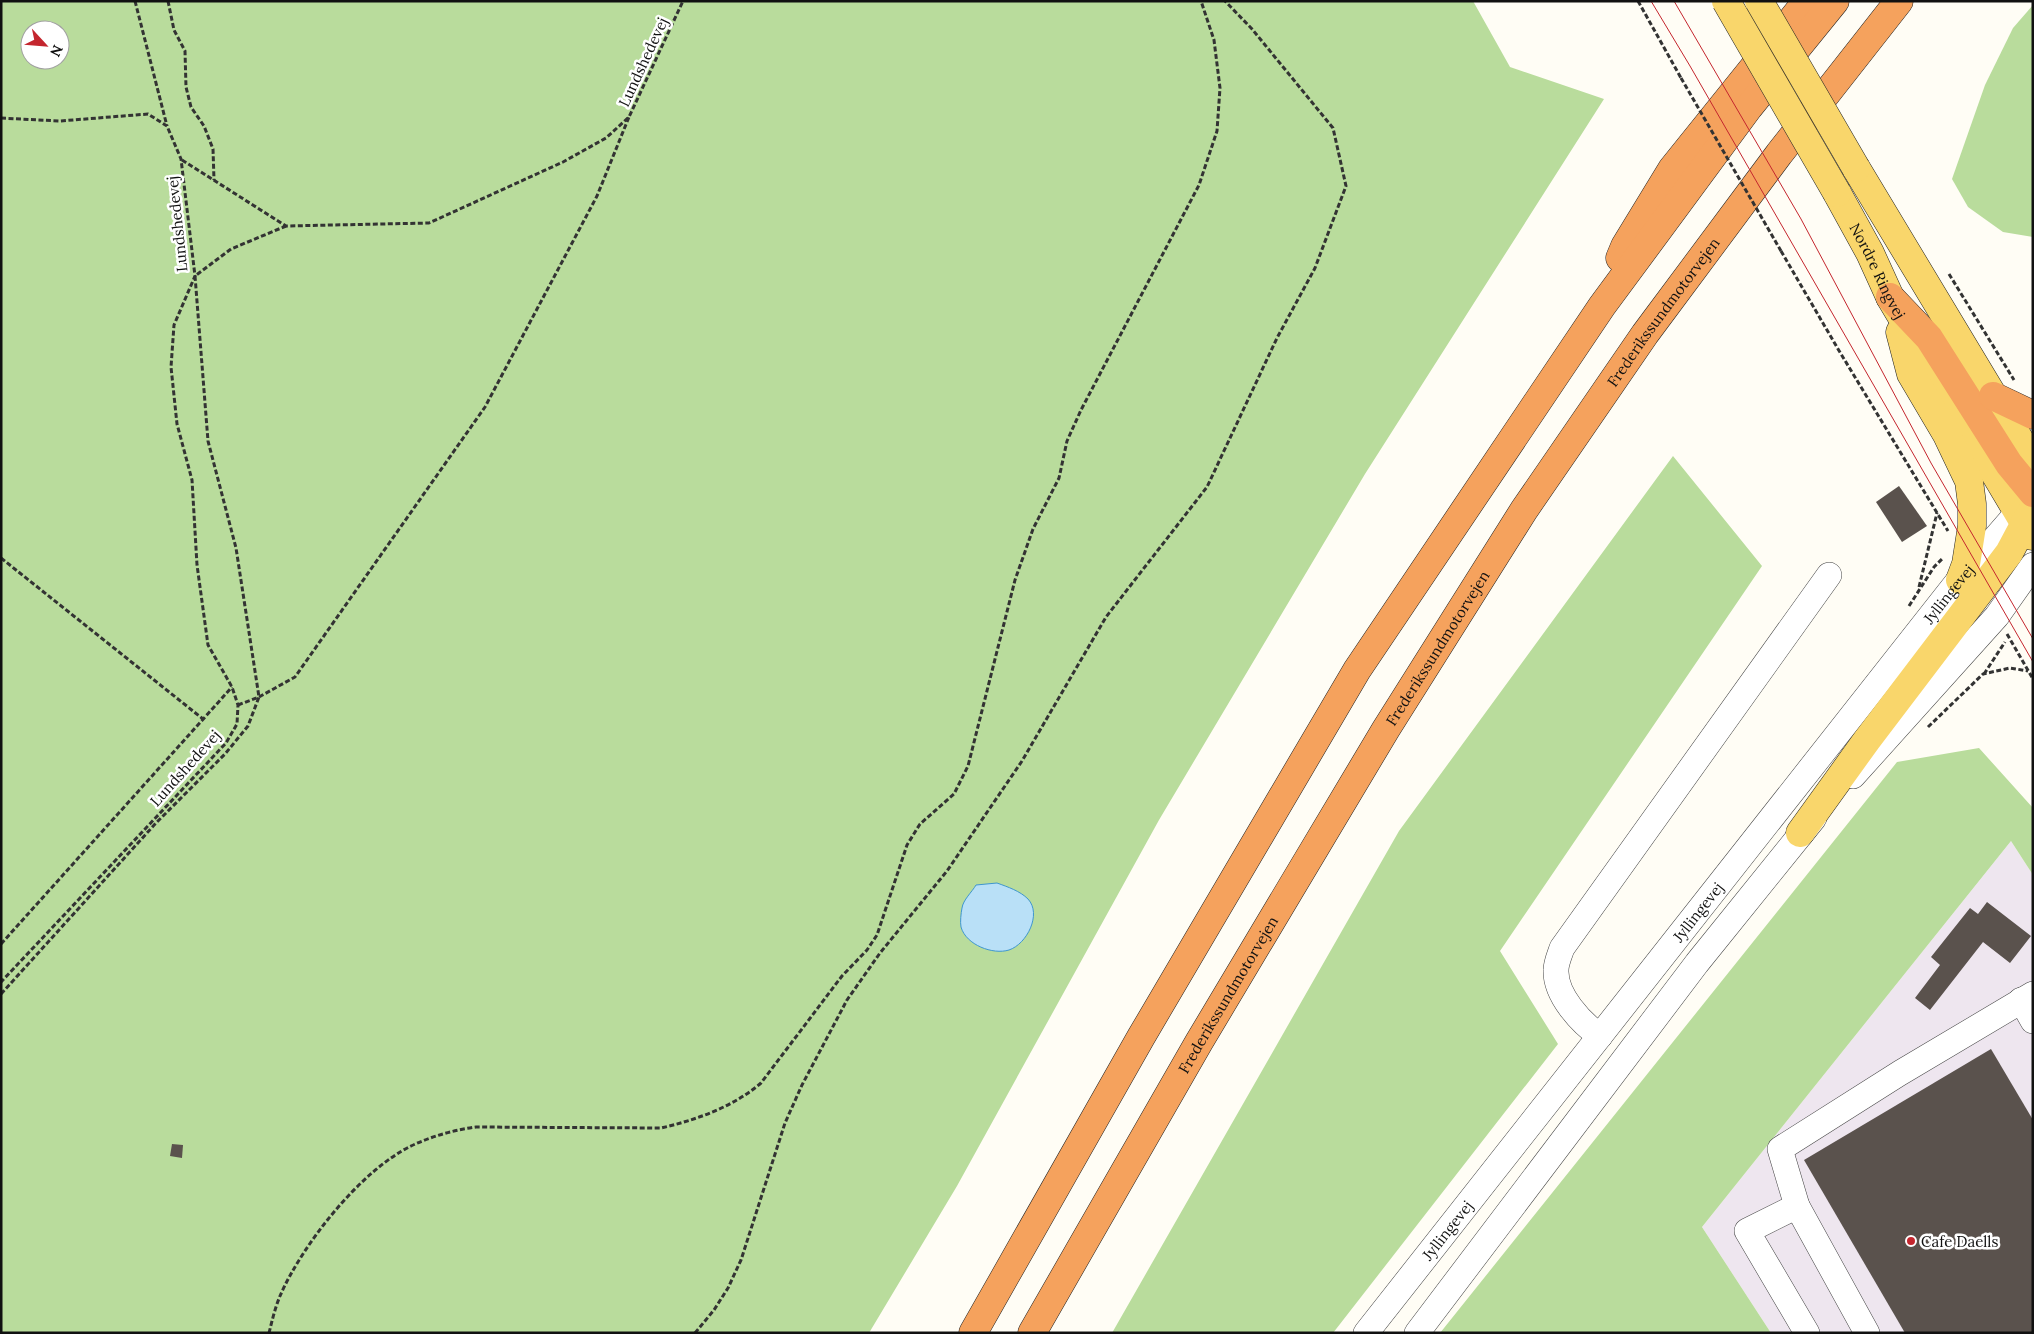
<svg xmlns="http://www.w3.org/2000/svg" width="2034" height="1334" viewBox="0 0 2034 1334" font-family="Lora,serif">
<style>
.industrial{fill:#eee6ef}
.forest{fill:#b9dc9c;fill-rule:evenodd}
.water{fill:#b9e0f7;stroke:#3f96cf}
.building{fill:#5a524d}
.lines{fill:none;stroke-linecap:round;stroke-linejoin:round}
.minor-casing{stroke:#444;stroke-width:26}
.major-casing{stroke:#222;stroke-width:29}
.highway-casing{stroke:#222;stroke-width:29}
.path{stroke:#333;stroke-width:3;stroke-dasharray:5 2.5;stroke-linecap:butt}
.minor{stroke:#fff;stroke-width:25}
.major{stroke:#f9d66b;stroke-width:28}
.highway{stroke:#f5a25d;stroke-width:28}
.tram{stroke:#c4262e;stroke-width:1}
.major-bridge-casing{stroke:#222;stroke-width:29;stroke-linecap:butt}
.path-bridge{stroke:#333;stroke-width:3;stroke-dasharray:5 2.5;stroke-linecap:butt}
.major-bridge{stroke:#f9d66b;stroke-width:28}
.poi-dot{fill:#c4262e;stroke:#fff;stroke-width:2}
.labels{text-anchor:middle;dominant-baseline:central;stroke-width:5;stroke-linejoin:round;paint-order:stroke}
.street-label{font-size:15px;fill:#111;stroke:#fff}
.poi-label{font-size:15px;fill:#111;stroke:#fff;text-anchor:start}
</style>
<rect width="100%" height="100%" fill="#fffdf5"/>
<polygon class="industrial" points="2011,841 2033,875 2033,1333 1771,1333 1702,1227"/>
<g class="forest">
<path d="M1 1H1473L1510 67 1604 99 1365 474 1159 820 957 1186 869 1333H1ZM30 30H60V60H30Z"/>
<polygon points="2033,5 2033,237 2003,232 1968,207 1952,179 1985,85 2013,28"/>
<polygon points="1673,456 1762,566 1500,951 1558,1044 1333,1333 1112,1333 1399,831"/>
<polygon points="1979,748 2033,808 2033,875 2011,841 1702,1227 1771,1333 1440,1333 1897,762"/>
</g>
<path class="water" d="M997 883C1008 887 1020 891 1028 899 1042 914 1027 944 1009 950 993 955 966 945 961 927 960 922 961 913 962 908 963 900 972 892 976 885Z"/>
<g class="building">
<polygon points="1899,486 1927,526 1902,542 1876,502"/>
<polygon points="1987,902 2031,936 2010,963 1983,942 1930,1010 1915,998 1940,965 1931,957 1970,908 1978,914"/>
<polygon points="1991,1049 2033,1120 2033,1333 1905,1333 1804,1160"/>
<polygon points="172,1144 183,1145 182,1158 170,1156"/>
</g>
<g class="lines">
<defs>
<g id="minor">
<polyline points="1853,776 1997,616 2033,565"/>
<polyline points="2021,1000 2033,1021"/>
<path d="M1600 1036C1581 1023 1555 995 1556 970 1556 963 1560 954 1562 948L1829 575"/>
<polyline points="1797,1206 1780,1149 1900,1073 2033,994"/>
<path id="s1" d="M1366 1333 1958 581 2030 498"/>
<polyline points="1417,1333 1697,963 1814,818"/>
<polyline points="1807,1333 1747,1231 1797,1206 1867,1333"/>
</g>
<g id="major">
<polyline points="1856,168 2033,462"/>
<path id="s2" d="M1837 193 1870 253 1890 297 2032 536"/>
<polyline points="1900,332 1911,374 1947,435 1969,481 1972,504 1972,526 1966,564 1960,580"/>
<polyline points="1800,833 1867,740 2009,553 2033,508"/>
</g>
<g id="highway">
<polyline points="1620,258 1625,246 1672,169 1807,1"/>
<polyline points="1890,297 1929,338 2009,464 2033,493"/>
<polyline points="1993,396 2033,415"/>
<polyline points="973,1333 1141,1037 1357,670 1602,306 1749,107 1835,1"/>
<path id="s3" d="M1032 1333 1199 1042 1386 729 1524 510 1645 334 1779 154 1899 1"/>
</g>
</defs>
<use href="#minor" class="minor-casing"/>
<use href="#major" class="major-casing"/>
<use href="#highway" class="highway-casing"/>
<g class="path">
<polyline points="135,1 167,126"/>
<polyline points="168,1 174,30 185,51 186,87 191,107 204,126 213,149 214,180"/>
<polyline points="1638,1 1681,78"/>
<polyline points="1,118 60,121 148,114 167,126 181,159 195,276 174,325 171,367 177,424 192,480 197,565 208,645 232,687 238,705 237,724 226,743 1,982"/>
<polyline points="182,160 286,226 429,223 563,162 606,138 629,117 683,1"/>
<polyline points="1781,251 1838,349 1948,531"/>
<polyline points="1949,274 2014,380"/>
<polyline points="1,558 203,719"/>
<polyline points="1919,587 1937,513"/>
<polyline points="1909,606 1934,567 1943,558"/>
<polyline points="2007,634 2033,679"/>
<polyline points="1984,674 2005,642"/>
<polyline points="238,705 259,697 295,677 485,407 597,196 629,117"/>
<polyline points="1928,727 1983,674 2010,668 2028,671"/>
<polyline points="1,944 232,687"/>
<polyline points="1,994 156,823 225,754 248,726 259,697 236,548 208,441 195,276 231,249 286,226"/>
<path d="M269 1333C272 1321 275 1308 280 1296 302 1245 360 1171 411 1146 432 1136 454 1130 476 1127L661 1128C696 1120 733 1107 761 1083L842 976 867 950 877 935 907 845 920 824 954 794 968 766 1015 580 1033 529 1059 478 1067 441 1081 410 1199 185 1217 131 1220 88 1214 40 1201 1"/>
<polyline points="695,1333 714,1310 728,1288 741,1260 785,1123 802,1085 847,1000 880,953 947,871 1022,761 1106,617 1207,487 1277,338 1315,268 1346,186 1333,128 1252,29 1225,1"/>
</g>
<use href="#minor" class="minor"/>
<use href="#major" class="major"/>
<use href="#highway" class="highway"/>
<g class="tram">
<polyline points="1651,1 1690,66 2033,662"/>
<polyline points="1674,1 1801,219 1931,463 2033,639"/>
</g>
<defs>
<g id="major-bridge">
<polyline points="1726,1 1837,193"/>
<polyline points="1759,1 1856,168"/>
</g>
</defs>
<use href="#major-bridge" class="major-bridge-casing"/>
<polyline class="path-bridge" points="1681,78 1781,251"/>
<use href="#major-bridge" class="major-bridge"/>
</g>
<circle class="poi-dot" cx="1911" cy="1241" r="5"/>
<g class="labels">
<g class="street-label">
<text transform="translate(643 62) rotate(-65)">Lundshedevej</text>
<text transform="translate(177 224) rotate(-96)">Lundshedevej</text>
<text stroke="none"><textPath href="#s2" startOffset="88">Nordre Ringvej</textPath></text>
<text stroke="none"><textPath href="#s3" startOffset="1201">Frederikssundmotorvejen</textPath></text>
<text stroke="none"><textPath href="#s1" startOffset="941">Jyllingevej</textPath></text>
<text stroke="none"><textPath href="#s3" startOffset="796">Frederikssundmotorvejen</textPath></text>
<text transform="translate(185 768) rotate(-48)">Lundshedevej</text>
<text stroke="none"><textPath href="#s1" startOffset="536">Jyllingevej</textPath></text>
<text stroke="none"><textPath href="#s3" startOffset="391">Frederikssundmotorvejen</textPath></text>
<text stroke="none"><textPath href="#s1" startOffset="131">Jyllingevej</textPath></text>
</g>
<g class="poi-label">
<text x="1921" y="1241">Cafe Daells</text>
</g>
</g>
<rect width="2034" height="1334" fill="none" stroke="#111111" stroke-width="5"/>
<g transform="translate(45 45) rotate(116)"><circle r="24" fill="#ffffff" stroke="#a0a0a0"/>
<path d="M0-4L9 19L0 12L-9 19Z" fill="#c4262e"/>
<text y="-8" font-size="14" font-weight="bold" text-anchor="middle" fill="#111111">N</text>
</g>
</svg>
